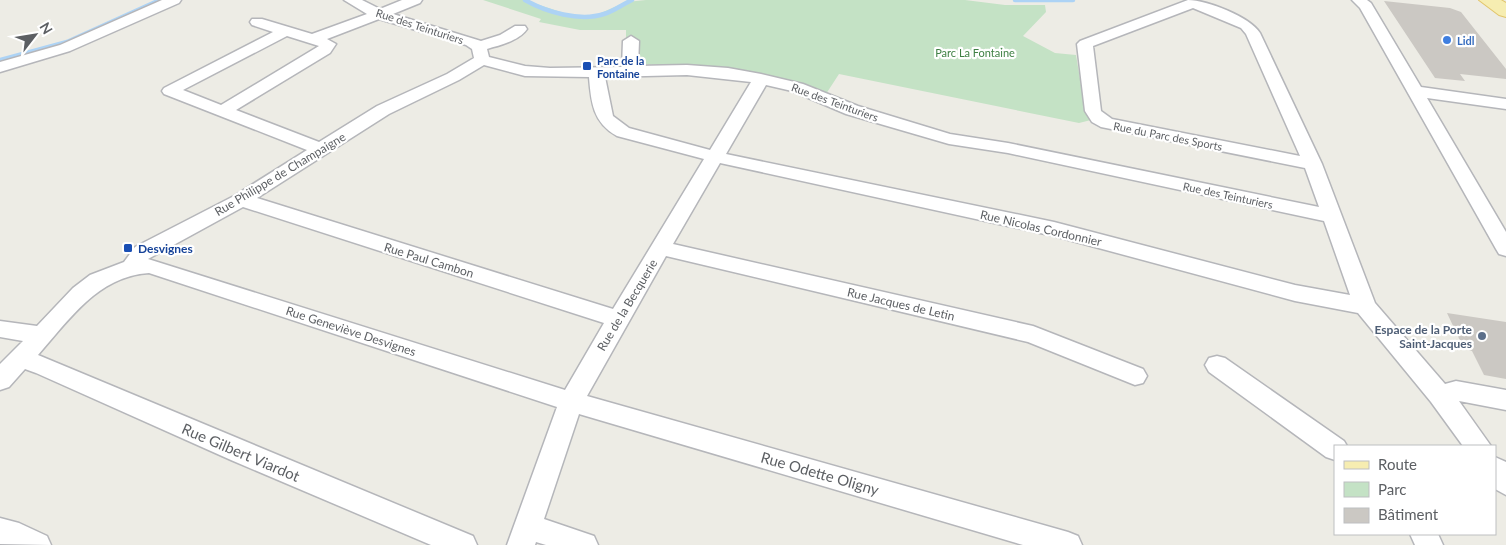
<svg xmlns="http://www.w3.org/2000/svg" width="1506" height="545" viewBox="0 0 1506 545" font-family="Lato,sans-serif">
<style>
.green{fill:#c4e2c5}
.lines{fill:none;stroke-linecap:round;stroke-linejoin:round}
.stream{stroke:#add3f5;stroke-width:4.5}
.building{fill:#cbc8c3}
.street-casing{stroke:#b5b6ba;stroke-width:3}
.primary-casing{stroke:#e1c46a;stroke-width:2}
.street{fill:#fff;fill-rule:evenodd}
.primary{fill:#f6edb1;fill-rule:evenodd}
.shop-dot{fill:#3f7fe0;stroke:#fff;stroke-width:2}
.transit-dot{fill:#1a4fb4;stroke:#fff;stroke-width:2}
.service-dot{fill:#5c6f8a;stroke:#fff;stroke-width:2}
.labels{text-anchor:middle;dominant-baseline:central;stroke-width:4.5;stroke-linejoin:round;paint-order:stroke}
.far-street-label{font-size:11px;fill:#5c5f63;stroke:#fff}
.far-shop-label{font-size:11px;font-weight:bold;fill:#366cbe;stroke:#fff;text-anchor:start}
.far-park-label{font-size:11px;fill:#3f8044;stroke:#fff}
.far-transit-label{font-size:11px;font-weight:bold;fill:#164399;stroke:#fff;text-anchor:start}
.street-label{font-size:12px;fill:#5c5f63;stroke:#fff}
.transit-label{font-size:12px;font-weight:bold;fill:#164399;stroke:#fff;text-anchor:start}
.service-label{font-size:12px;font-weight:bold;fill:#4e5e75;stroke:#fff;text-anchor:end}
.near-street-label{font-size:15px;fill:#5c5f63;stroke:#fff}
</style>
<rect width="100%" height="100%" fill="#edece5"/>
<path class="green" d="M483 0H524L570 15 594 16 626 2 646 0H965L1005 5H1045L1046 12 1023 36 1055 53 1076 55 1085 109 1091 120 1079 123 839 74 826 94C793 81 762 73 726 70L727 67 633 64 637 56 639 40 626 39V30H580L539 22 541 19Z"/>
<g class="lines">
<g class="stream">
<path d="M525 0C546 12 580 22 604 14 614 11 623 4 632 0"/>
<polyline points="1015,0 1073,0"/>
<polyline points="0,60 67,42 160,0"/>
</g>
</g>
<g class="building">
<polygon points="1384,1 1450,8 1461,12 1506,69 1506,79 1460,74 1465,81 1435,78"/>
<polygon points="1447,313 1506,322 1506,379 1484,375 1472,351 1464,349"/>
</g>
<g class="lines">
<defs>
<g id="street">
<polygon points="162,0 181,0 179,3 70,51 0,72 0,62 60,45"/>
<path d="M344 0H362L380 9 402 0H422L420 3 393 14 481 41 500 35 515 26H525L527 29C519 41 500 45 487 49L489 57 525 66 550 68 622 67 623 41 631 36 639 41 638 66 687 65 728 68 761 74 803 84 858 106 950 134 1008 143 1319 207 1305 168 1101 127 1092 122 1085 111 1077 44 1080 41 1188 0C1207 0 1250 17 1260 33L1322 164 1375 303 1445 384 1456 381 1506 390V410L1459 401 1491 446H1463L1431 402 1358 313 1295 301 1054 236 720 163 673 244 1033 326 1143 369 1147 376 1143 383 1135 385 1028 342 666 256 587 396 1068 532 1078 536 1082 545H1023L579 414 544 519 594 536 598 545H546L536 542 535 545H507L557 407 149 273C98 276 69 320 38 355L473 536 477 545H431L231 460 36 373 25 369 9 387 0 390V364L23 341 0 337V321L37 326 73 288 90 275 124 262 135 247 234 196 307 150 164 94 162 91 164 88 273 32 252 25 250 22 252 19H262L312 34 367 14ZM1193 8 1241 28 1246 34 1300 156 1112 119 1101 111 1093 46ZM379 19 466 45 472 49 474 58 447 74 377 106 319 142 236 110 330 53 336 44 327 39ZM287 36 319 46 221 105 183 90ZM484 65 525 76 589 77C591 102 593 123 617 136L704 159 613 309 257 198 389 114 459 80ZM687 75 751 82 710 150 629 128 613 116 605 77ZM766 85 792 91 846 114 949 144 1008 153 1324 221 1350 295 1295 285 1054 222 726 154ZM243 207 604 323 565 390 148 259Z"/>
<polygon points="1352,0 1367,0 1371,3 1421,87 1506,99 1506,109 1427,98 1506,232 1506,256 1499,254 1496,249 1360,8"/>
<polygon points="1217,356 1225,358 1344,441 1347,446 1335,446 1335,460 1326,457 1209,372 1205,365 1209,358"/>
<polygon points="1495,457 1506,462 1506,495 1495,489"/>
<polygon points="0,518 19,523 47,536 51,545 0,544"/>
<polygon points="1410,534 1438,534 1443,545 1415,545"/>
</g>
<polygon id="primary" points="1479,0 1501,0 1506,3 1506,17 1499,15"/>
</defs>
<use href="#street" class="street-casing"/>
<use href="#primary" class="primary-casing"/>
<use href="#street" class="street"/>
<use href="#primary" class="primary"/>
</g>
<circle class="shop-dot" cx="1447" cy="40" r="5"/>
<g class="transit-dot">
<rect x="582" y="61" width="10" height="10" rx="2.5"/>
<rect x="123" y="243" width="10" height="10" rx="2.5"/>
</g>
<circle class="service-dot" cx="1482" cy="336" r="5"/>
<g class="labels">
<g class="far-street-label">
<text transform="translate(420 26) rotate(18)">Rue des Teinturiers</text>
<text transform="translate(835 102) rotate(20)">Rue des Teinturiers</text>
<text transform="translate(1168 136) rotate(11)">Rue du Parc des Sports</text>
<text transform="translate(1228 195) rotate(12)">Rue des Teinturiers</text>
</g>
<g class="far-shop-label">
<text x="1457" y="40">Lidl</text>
</g>
<g class="far-park-label">
<text x="975" y="52">Parc La Fontaine</text>
</g>
<g class="far-transit-label">
<text x="597" y="60">Parc de la<tspan x="597" dy="13">Fontaine</tspan></text>
</g>
<g class="street-label">
<text transform="translate(280 174) rotate(-31)">Rue Philippe de Champaigne</text>
<text transform="translate(1041 228) rotate(13)">Rue Nicolas Cordonnier</text>
<text transform="translate(429 260) rotate(17)">Rue Paul Cambon</text>
<text transform="translate(901 304) rotate(13)">Rue Jacques de Letin</text>
<text transform="translate(627 305) rotate(-59)">Rue de la Becquerie</text>
<text transform="translate(351 331) rotate(18)">Rue Geneviève Desvignes</text>
</g>
<g class="transit-label">
<text x="138" y="248">Desvignes</text>
</g>
<g class="service-label">
<text x="1472" y="329">Espace de la Porte<tspan x="1472" dy="14">Saint-Jacques</tspan></text>
</g>
<g class="near-street-label">
<text transform="translate(241 452) rotate(23)">Rue Gilbert Viardot</text>
<text transform="translate(820 473) rotate(16)">Rue Odette Oligny</text>
</g>
</g>
<rect x="1334" y="445" width="162" height="90" fill="#ffffff" stroke="#bebfc1"/>
<rect x="1344" y="461" width="25" height="8" fill="#f6edb1" stroke="#bebfc1"/>
<text x="1378" y="470" font-size="15" fill="#5c5f63">Route</text>
<rect x="1344" y="482" width="25" height="15" fill="#c4e2c5" stroke="#bebfc1"/>
<text x="1378" y="495" font-size="15" fill="#5c5f63">Parc</text>
<rect x="1344" y="508" width="25" height="15" fill="#cbc8c3" stroke="#bebfc1"/>
<text x="1378" y="520" font-size="15" fill="#5c5f63">Bâtiment</text>
<g transform="translate(35 35) rotate(59)" stroke="#ffffff" stroke-width="4" paint-order="stroke">
<path d="M0-4L9 19L0 12L-9 19Z" fill="#5c5f63"/>
<text y="-8" font-size="14" font-weight="bold" text-anchor="middle" fill="#5c5f63">N</text>
</g>
</svg>
